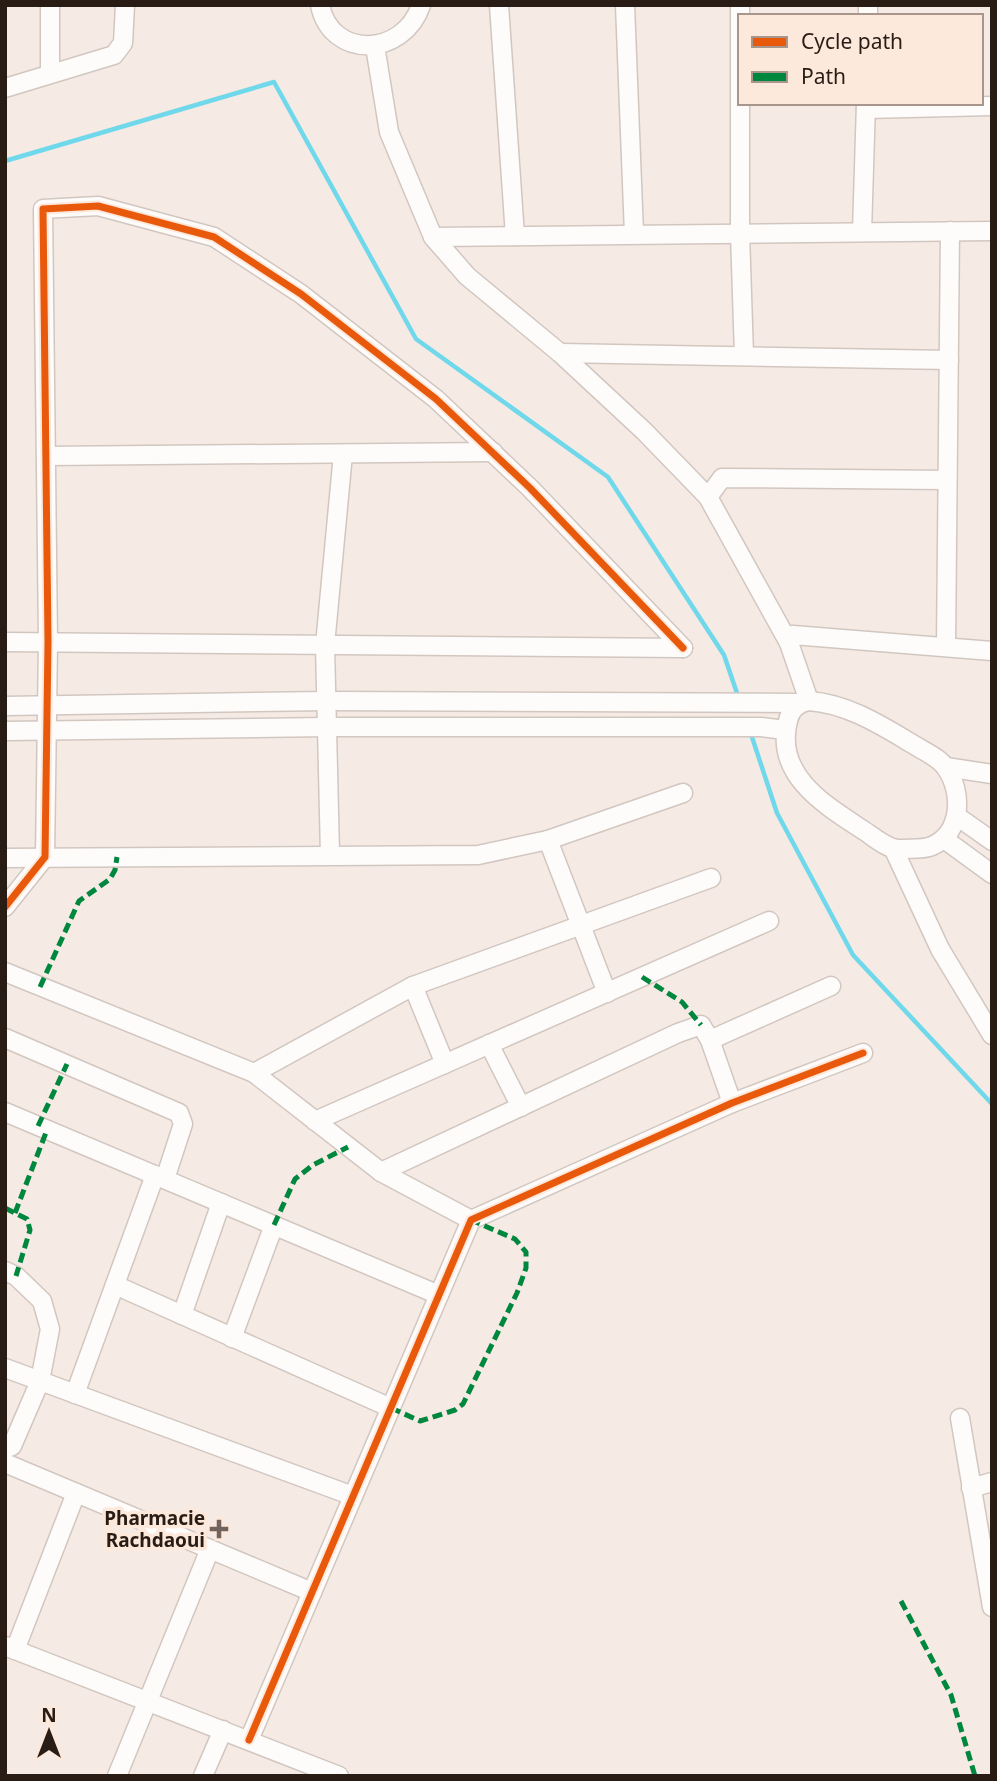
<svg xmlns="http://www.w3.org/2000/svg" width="997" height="1781" viewBox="0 0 997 1781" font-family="'Noto Sans',sans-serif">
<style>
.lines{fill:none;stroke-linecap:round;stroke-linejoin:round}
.stream{stroke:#6fd8eb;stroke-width:4.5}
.minor-casing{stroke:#d2c7c0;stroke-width:21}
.minor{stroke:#fefcfb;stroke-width:18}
.quiet{stroke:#00873e;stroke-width:5;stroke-dasharray:10 5;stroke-linecap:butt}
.cycleway-casing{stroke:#fde8dc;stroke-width:11}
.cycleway{stroke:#e8590c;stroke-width:7}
.poi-dot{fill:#70645d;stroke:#fde8dc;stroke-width:2.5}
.labels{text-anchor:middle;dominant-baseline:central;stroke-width:7;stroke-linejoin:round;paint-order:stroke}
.poi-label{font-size:19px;font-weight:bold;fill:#281c15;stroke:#fde8dc;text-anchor:end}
</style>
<rect width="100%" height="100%" fill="#f5eae4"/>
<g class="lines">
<g class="stream">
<polyline points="5,161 274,82 416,339 608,477 724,655 739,699"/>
<polyline points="750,731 777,813 853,955 992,1104"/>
</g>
<defs>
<g id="minor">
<polyline points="50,5 50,74"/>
<path d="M320 5C331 60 404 57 421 5"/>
<polyline points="499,5 515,236"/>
<polyline points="625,5 634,234"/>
<polyline points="740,5 740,233 744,356"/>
<polyline points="868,16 868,5"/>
<polyline points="375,46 389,132 433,237 467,276 560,353 644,431 708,497 789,643"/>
<polyline points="5,88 114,55 123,43 125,5"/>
<polyline points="866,109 992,106"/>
<polyline points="862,232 866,103"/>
<polyline points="433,237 992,231"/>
<polyline points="560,353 949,360"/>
<polyline points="46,456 493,452"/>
<polyline points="708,497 722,478 947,480"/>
<polyline points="5,642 683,648"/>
<polyline points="946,647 950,231"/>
<path d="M809 701C849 704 882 726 916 746 925 752 940 758 946 768 963 792 962 833 932 846 923 850 910 848 900 849 888 850 874 837 863 830 825 805 774 775 788 721 790 710 798 703 809 701Z"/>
<polyline points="809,701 789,643 793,635 992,651"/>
<polyline points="5,706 326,701 799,703"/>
<polyline points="5,731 327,727 761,727 785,730"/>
<polyline points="946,767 992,774"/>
<polyline points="958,817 992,841"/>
<polyline points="944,839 992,874"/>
<polyline points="548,840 607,993"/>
<polyline points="894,850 940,949 992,1035"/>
<polyline points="330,855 325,645 343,454"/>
<polyline points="5,858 478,855 548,840 683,793"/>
<polyline points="5,907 45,857 48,642 43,209 98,206 214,237 301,294 436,399 530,488 683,648"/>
<polyline points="5,972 254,1073 381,1172 471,1220"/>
<polyline points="413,986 445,1064"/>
<polyline points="5,1038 179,1113 183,1124 165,1179"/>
<polyline points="710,1040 831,986"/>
<polyline points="489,1044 521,1107"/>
<polyline points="254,1073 413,986 711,878"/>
<polyline points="5,1112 439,1295"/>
<polyline points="315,1121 769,921"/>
<polyline points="381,1172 678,1033 701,1025 710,1040 732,1103"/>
<polyline points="5,1271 16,1276 42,1301 50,1329 40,1381 12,1446 5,1449"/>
<polyline points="115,1285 391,1408"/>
<polyline points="182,1315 221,1203"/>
<polyline points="232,1338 274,1225"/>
<polyline points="5,1368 353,1496"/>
<polyline points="75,1394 155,1175"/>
<polyline points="960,1418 992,1607"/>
<polyline points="5,1463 312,1592"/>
<polyline points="971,1488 992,1482"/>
<polyline points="5,1646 339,1776"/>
<polyline points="15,1650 76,1493"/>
<polyline points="249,1740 471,1220 732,1103 863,1053"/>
<polyline points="117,1776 210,1549"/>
<polyline points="203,1776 223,1730"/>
</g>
</defs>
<use href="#minor" class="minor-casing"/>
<use href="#minor" class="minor"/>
<g class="quiet">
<polyline points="642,977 682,1002 701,1025"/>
<polyline points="40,987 79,901 110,879 115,870 117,857"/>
<polyline points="38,1126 67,1064"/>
<polyline points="5,1208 27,1219 30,1230 16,1276"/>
<polyline points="15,1213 47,1130"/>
<polyline points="274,1225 295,1179 313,1165 348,1147"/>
<polyline points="391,1408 420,1421 455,1410 463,1404 517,1293 526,1268 526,1252 515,1239 471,1220"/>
<polyline points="901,1601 951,1695 975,1776"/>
</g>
<defs>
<g id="cycleway">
<polyline points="5,907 45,857 48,642 43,209 98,206 214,237 301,294 436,399 530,488 683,648"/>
<polyline points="249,1740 471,1220 732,1103 863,1053"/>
</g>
</defs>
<use href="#cycleway" class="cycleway-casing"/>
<use href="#cycleway" class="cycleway"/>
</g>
<path class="poi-dot" d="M215.5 1518.5h7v7h7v7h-7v7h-7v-7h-7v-7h7z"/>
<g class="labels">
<g class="poi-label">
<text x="205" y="1518">Pharmacie<tspan x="205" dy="22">Rachdaoui</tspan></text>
</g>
</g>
<rect width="997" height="1781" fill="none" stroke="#281c15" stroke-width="14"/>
<rect x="738" y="14" width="245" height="91" fill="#fde8dc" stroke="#a8968c" stroke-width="2"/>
<rect x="752" y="37" width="35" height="10" fill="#e8590c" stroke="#a8968c" stroke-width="2"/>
<text x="801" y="49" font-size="21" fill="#281c15">Cycle path</text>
<rect x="752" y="72" width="35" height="10" fill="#00873e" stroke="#a8968c" stroke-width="2"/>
<text x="801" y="84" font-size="21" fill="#281c15">Path</text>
<g transform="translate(49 1732)" stroke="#fde8dc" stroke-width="5" paint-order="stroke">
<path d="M0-5L12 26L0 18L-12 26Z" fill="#281c15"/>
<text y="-10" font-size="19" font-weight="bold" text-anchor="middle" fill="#281c15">N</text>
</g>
</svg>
